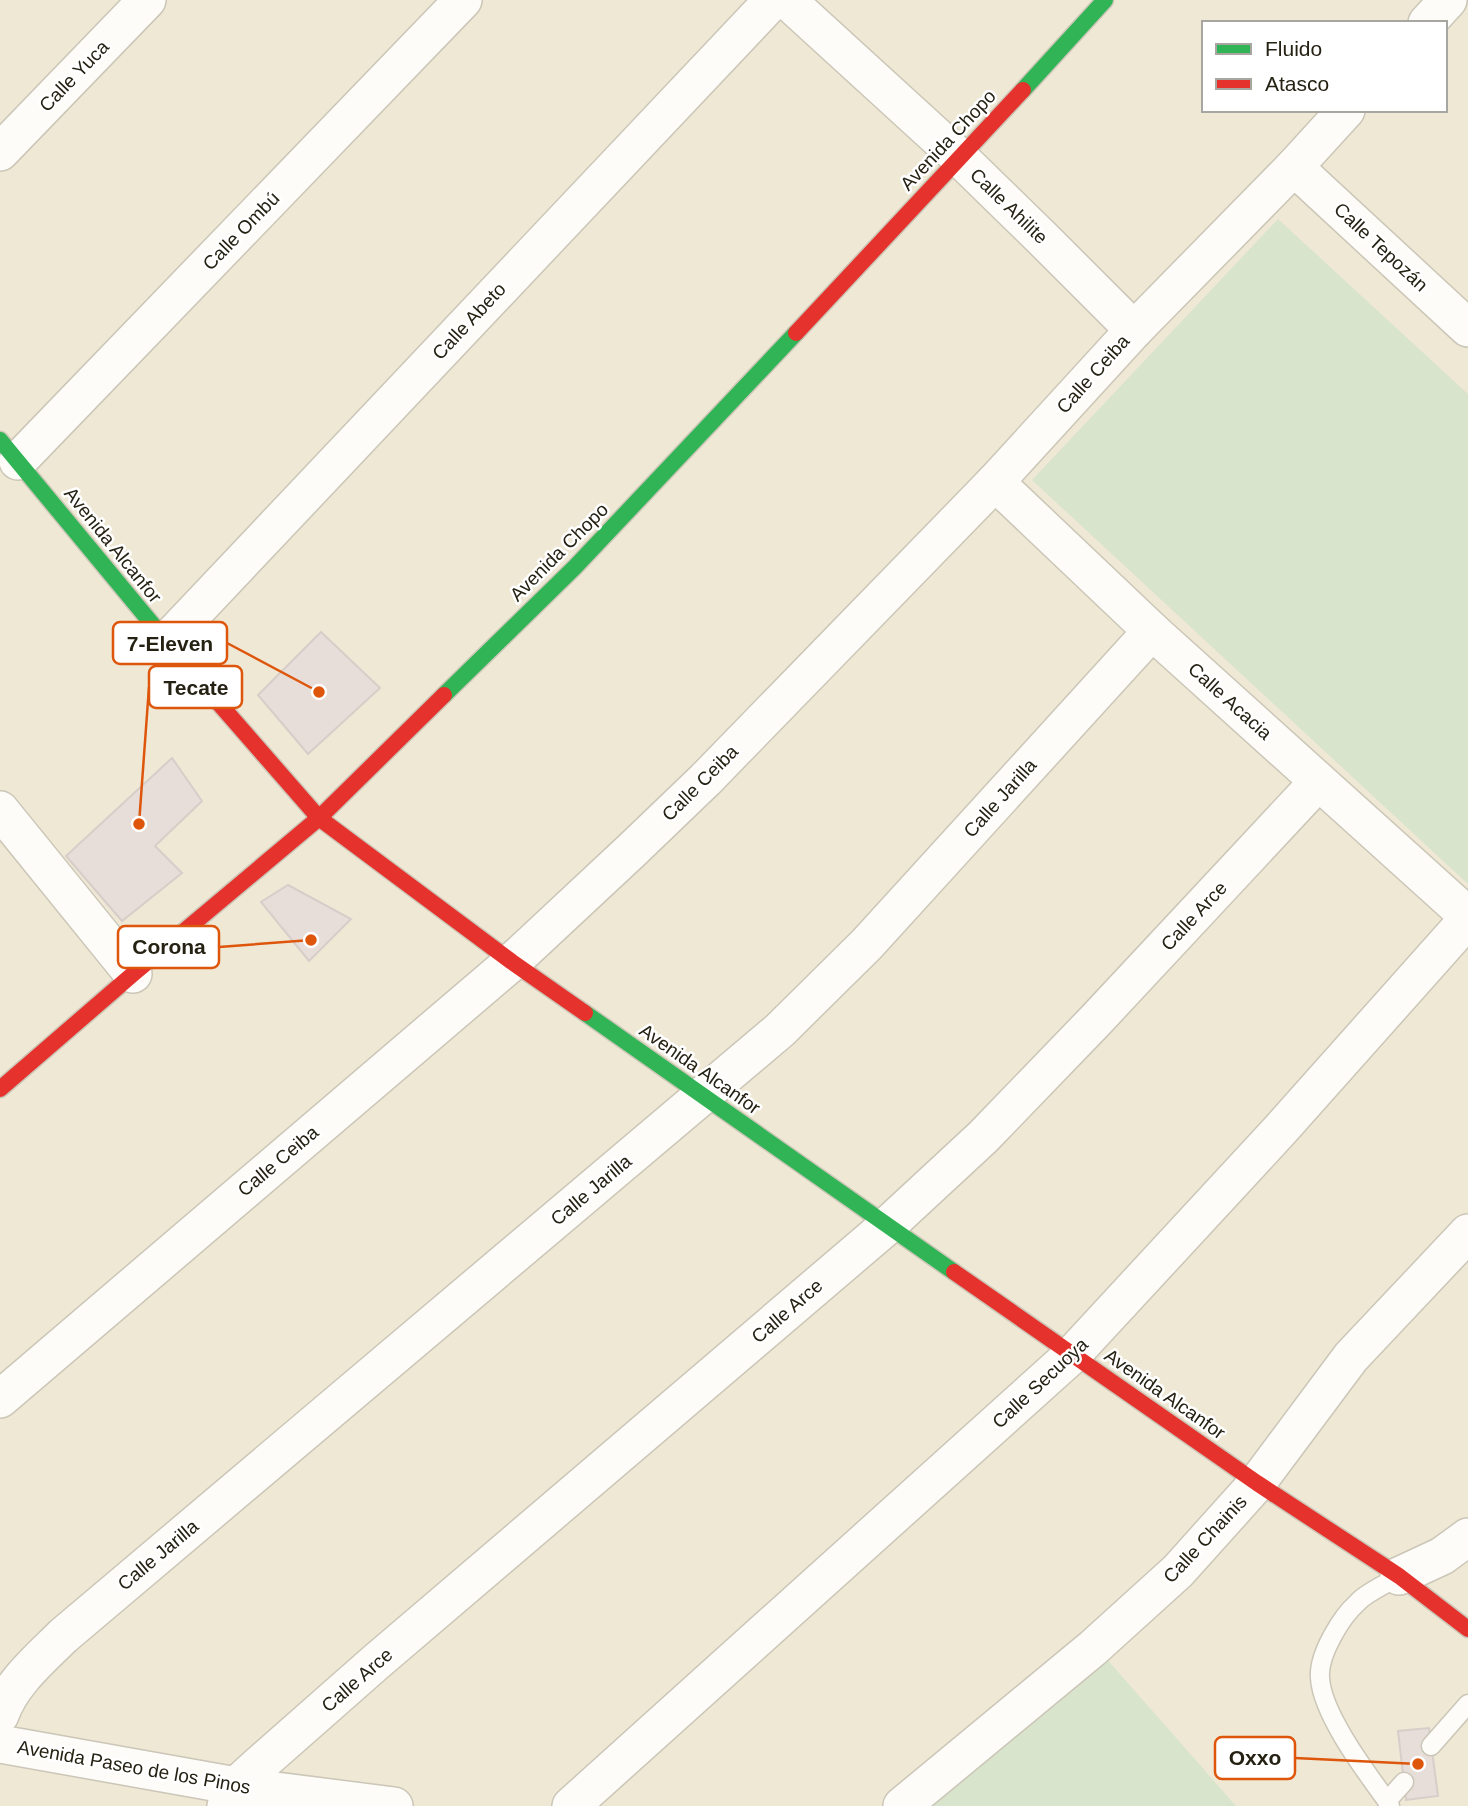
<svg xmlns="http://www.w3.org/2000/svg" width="1468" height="1806" viewBox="0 0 1468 1806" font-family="Helvetica,sans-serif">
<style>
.green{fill:#d9e4cc}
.building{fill:#e7deda;stroke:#d7ceca;stroke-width:2}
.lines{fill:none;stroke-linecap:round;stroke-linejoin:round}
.lane-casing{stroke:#cbc6b7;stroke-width:21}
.street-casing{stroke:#cbc6b7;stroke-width:40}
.fast-casing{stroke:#cbc6b7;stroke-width:19}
.jam-casing{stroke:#cbc6b7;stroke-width:19}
.lane{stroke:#fdfcf9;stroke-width:18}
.street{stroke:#fdfcf9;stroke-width:37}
.fast{stroke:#30b455;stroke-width:16}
.jam{stroke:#e5322d;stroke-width:16}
.labels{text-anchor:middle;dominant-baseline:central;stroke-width:5;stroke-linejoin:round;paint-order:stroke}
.street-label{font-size:19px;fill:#252113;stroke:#fff}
.leader{fill:none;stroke:#de560c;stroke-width:2.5}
.callout-dot{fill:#de560c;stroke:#fff;stroke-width:2.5}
.callout{fill:#fff;stroke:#de560c;stroke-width:2.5}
.callout-label{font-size:21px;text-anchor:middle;font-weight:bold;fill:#252113}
</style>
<rect width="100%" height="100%" fill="#efe8d5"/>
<g class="green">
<polygon points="1278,219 1468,394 1468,884 1032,480"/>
<polygon points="1105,1657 1236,1806 931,1806"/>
</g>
<g class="building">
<polygon points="321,632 380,688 308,754 258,695"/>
<polygon points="172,758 202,801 155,846 182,873 122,921 66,856"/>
<polygon points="288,885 351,919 309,961 261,902"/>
<polygon points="1429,1728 1438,1796 1406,1800 1398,1731"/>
</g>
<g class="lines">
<defs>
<g id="lane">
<polyline points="1431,1746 1468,1704"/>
<path d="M1387 1801C1366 1772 1322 1714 1320 1678 1318 1655 1341 1617 1358 1602 1367 1592 1387 1584 1399 1576"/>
<polyline points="1390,1806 1387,1801 1404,1782"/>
</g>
<g id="street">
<polyline points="787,0 960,158 1042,238 1134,330"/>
<polyline points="1427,23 1448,0"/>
<polyline points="0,152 147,0"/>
<polyline points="1294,167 1468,328"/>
<polyline points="18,461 463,0"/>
<polyline points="995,482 1152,631 1468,916"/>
<polyline points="166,642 773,0"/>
<polyline points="0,810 133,974"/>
<polyline points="0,1399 512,962 631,851 705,780 995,482 1134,330 1294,167 1346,110"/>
<polyline points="1399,1576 1442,1556 1468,1537"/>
<path d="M0 1715C11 1683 40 1659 63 1636L780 1030 867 944 1152 631"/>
<polyline points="0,1744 236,1786 394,1806"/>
<polyline points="226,1806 236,1786 259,1765 376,1662 887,1226 983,1137 1095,1021 1318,782"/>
<polyline points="571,1806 1072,1355 1281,1129 1468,919"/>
<polyline points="902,1806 1093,1648 1178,1571 1257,1483 1351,1357 1468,1233"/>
</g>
<g id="fast">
<polyline points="1023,90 1105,0"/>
<polyline points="0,440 196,677"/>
<polyline points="444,695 575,567 796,333"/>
<polyline points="585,1013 954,1272"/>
</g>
<g id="jam">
<polyline points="796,333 1023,90"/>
<polyline points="196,677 319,818 512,962 585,1013"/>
<polyline points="0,1089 133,974 319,818 444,695"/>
<polyline points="954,1272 1257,1483 1399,1576 1468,1629"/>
</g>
</defs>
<use href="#lane" class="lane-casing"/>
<use href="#street" class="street-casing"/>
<use href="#fast" class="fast-casing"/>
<use href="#jam" class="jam-casing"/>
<use href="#lane" class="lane"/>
<use href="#street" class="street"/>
<use href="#fast" class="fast"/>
<use href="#jam" class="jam"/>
</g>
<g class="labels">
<g class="street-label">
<text transform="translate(74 76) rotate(-46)">Calle Yuca</text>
<text transform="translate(948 140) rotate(-47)">Avenida Chopo</text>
<text transform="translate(1009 206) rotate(44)">Calle Ahilite</text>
<text transform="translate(241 231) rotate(-46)">Calle Ombú</text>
<text transform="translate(1381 247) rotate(43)">Calle Tepozán</text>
<text transform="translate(469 321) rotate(-47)">Calle Abeto</text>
<text transform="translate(1093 374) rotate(-48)">Calle Ceiba</text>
<text transform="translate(113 545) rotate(51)">Avenida Alcanfor</text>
<text transform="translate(559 552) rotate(-45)">Avenida Chopo</text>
<text transform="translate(1230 701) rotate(42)">Calle Acacia</text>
<text transform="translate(700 783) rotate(-45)">Calle Ceiba</text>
<text transform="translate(1000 798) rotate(-48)">Calle Jarilla</text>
<text transform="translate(1194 916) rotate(-47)">Calle Arce</text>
<text transform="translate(700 1069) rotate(35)">Avenida Alcanfor</text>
<text transform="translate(278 1161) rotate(-40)">Calle Ceiba</text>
<text transform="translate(591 1190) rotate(-40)">Calle Jarilla</text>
<text transform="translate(787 1311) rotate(-41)">Calle Arce</text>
<text transform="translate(1040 1383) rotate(-43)">Calle Secuoya</text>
<text transform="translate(1165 1394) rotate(35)">Avenida Alcanfor</text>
<text transform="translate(1205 1539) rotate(-47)">Calle Chainis</text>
<text transform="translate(158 1555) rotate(-40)">Calle Jarilla</text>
<text transform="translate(357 1680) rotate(-41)">Calle Arce</text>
<text transform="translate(134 1767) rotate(10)">Avenida Paseo de los Pinos</text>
</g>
</g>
<path class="leader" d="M319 692L227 643M139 824L149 687M311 940L219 947M1418 1764L1295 1758"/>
<g class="callout-dot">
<circle cx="319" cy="692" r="7"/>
<circle cx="139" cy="824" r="7"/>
<circle cx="311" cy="940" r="7"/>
<circle cx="1418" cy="1764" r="7"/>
</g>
<g class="callout">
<rect x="113" y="622" width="114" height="42" rx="7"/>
<rect x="149" y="666" width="93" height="42" rx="7"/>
<rect x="118" y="926" width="101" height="42" rx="7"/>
<rect x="1215" y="1737" width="80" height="42" rx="7"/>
</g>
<g class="callout-label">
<text x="170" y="651">7-Eleven</text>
<text x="196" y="695">Tecate</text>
<text x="169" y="954">Corona</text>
<text x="1255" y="1765">Oxxo</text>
</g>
<rect x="1202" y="21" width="245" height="91" fill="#ffffff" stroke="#a8a6a1" stroke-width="2"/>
<rect x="1216" y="44" width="35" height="10" fill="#30b455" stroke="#a8a6a1" stroke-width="2"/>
<text x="1265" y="56" font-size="21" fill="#252113">Fluido</text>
<rect x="1216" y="79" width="35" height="10" fill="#e5322d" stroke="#a8a6a1" stroke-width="2"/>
<text x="1265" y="91" font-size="21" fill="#252113">Atasco</text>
</svg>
